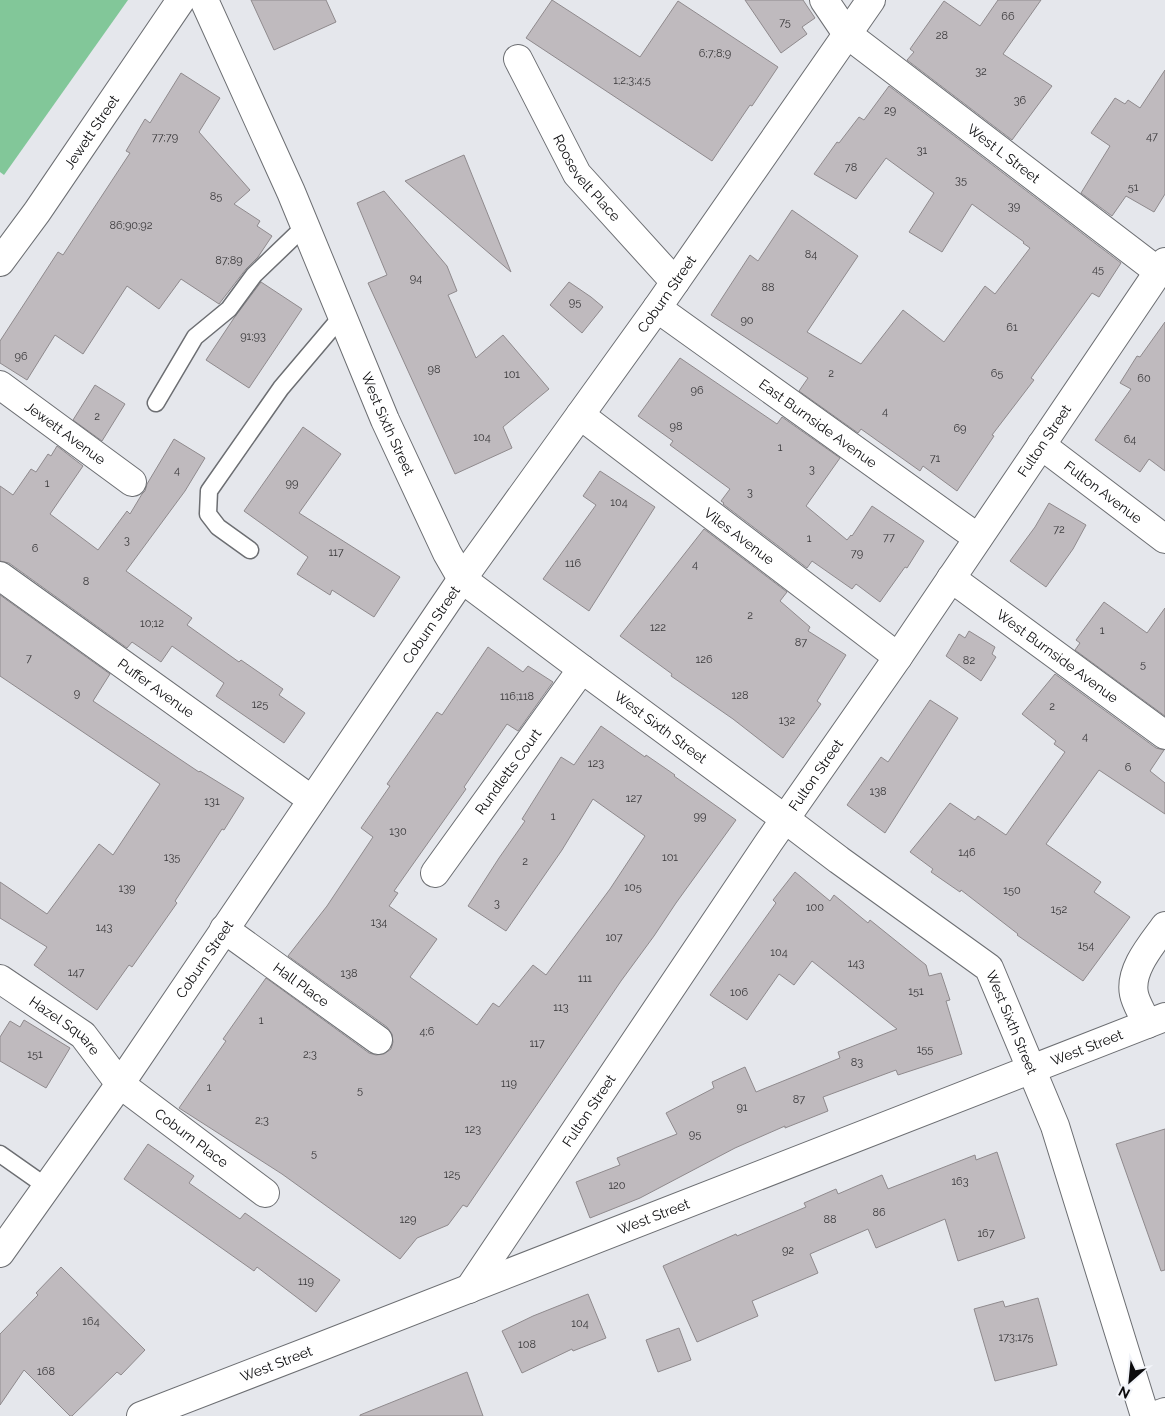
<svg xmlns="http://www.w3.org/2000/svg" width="1165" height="1416" viewBox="0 0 1165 1416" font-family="Raleway,sans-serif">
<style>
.green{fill:#82c799}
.building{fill:#bfbabe;stroke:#8f8a8d}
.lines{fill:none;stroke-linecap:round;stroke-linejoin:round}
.service-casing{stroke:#6c6e72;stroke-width:19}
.minor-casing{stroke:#6c6e72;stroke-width:30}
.tertiary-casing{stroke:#6c6e72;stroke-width:30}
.secondary-casing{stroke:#6c6e72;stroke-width:30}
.service{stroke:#fff;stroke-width:16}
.minor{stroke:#fff;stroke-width:28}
.tertiary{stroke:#fff;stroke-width:28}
.secondary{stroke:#fff;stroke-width:28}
.labels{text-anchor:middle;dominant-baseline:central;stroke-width:5;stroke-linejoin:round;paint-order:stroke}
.number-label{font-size:11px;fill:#39383a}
.street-label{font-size:14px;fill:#0c0c0e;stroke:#f2f4f9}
</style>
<rect width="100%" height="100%" fill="#e5e7ec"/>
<polygon class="green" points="0,0 128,0 4,175 0,172"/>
<g class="building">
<polygon points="251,0 326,0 336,22 274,50"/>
<polygon points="552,0 640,57 678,1 778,67 752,106 750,105 712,161 526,38"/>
<polygon points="745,0 803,0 815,18 802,27 807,34 781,53"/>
<polygon points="998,0 1041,0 1003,54 1052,86 1012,140 907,60 914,52 910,49 944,1 980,26"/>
<polygon points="1165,70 1165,194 1154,212 1126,196 1112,216 1081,193 1110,146 1091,133 1115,98 1125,104 1128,100 1140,108"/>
<polygon points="181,73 220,98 199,132 250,190 234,204 260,221 257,226 272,236 258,257 246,269 219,304 181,279 159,309 127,286 83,354 55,335 27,380 0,363 0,341 58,252 63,255 130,153 126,151 145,119 150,123"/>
<polygon points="889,86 1121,263 1099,297 1092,293 1031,378 1034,380 992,435 994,436 957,491 923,466 920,471 861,429 858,433 799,391 808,378 711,315 750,255 758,261 792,210 858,256 807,332 861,364 903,310 944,342 985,286 995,294 1030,248 1023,243 1024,242 972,204 942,252 909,232 934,193 886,158 856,199 814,174 837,142 839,143 859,117 864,120"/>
<polygon points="464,155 511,272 405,181"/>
<polygon points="384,191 447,266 457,291 448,295 476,358 503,335 549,389 503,427 512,448 455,474 368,283 387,275 357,203"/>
<polygon points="261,282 302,309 249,388 206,360 234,318"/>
<polygon points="569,282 591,297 603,307 582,333 550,305"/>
<polygon points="1165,322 1165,471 1149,459 1140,472 1095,440 1131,389 1120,383 1137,356 1140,357"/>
<polygon points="680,358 777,424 782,417 840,458 806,506 847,540 851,535 852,536 872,506 924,541 907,568 905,567 880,602 856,584 852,589 812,561 807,568 723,504 724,503 721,501 730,489 670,445 673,441 638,416"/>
<polygon points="95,385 125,404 102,441 73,420"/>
<polygon points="303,427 341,454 299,513 400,577 374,617 332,590 330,595 297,574 308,557 244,511"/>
<polygon points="174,439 205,458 185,491 126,571 192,618 187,625 239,662 241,660 283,689 279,695 305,713 284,743 216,696 224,683 172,646 161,662 132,642 127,648 9,563 0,561 0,486 13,495 31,469 36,472 48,454 51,456 57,446 83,466 50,514 98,550 127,511 130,514 142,494 145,491 147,484"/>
<polygon points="600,471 655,507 589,611 543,579 596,505 583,496"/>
<polygon points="1049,503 1086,525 1073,549 1046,587 1010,561 1035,527"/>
<polygon points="704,529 787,592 780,601 810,627 808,631 846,655 817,701 821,704 783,758 733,719 671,676 672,674 620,636"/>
<polygon points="0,595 110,674 93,701 199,772 200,771 244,798 224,830 222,829 175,901 177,903 132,967 129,965 97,1010 34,965 47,947 0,918 0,882 47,914 99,844 113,855 160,784 0,676"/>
<polygon points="1104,602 1147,633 1165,608 1165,716 1075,650 1080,643 1076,640"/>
<polygon points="969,631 995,647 992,654 996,657 981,681 946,656 959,634 965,638"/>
<polygon points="488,647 523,672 528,666 553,682 518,731 507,724 464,787 466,789 394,891 398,893 389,906 437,939 410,977 477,1025 493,1003 499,1007 533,965 546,975 610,889 645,836 593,799 562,850 506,931 468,906 499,858 525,821 522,819 561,757 574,765 601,726 645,757 646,755 675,775 674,776 736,820 676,903 654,936 621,981 467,1207 463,1205 448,1225 417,1238 400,1259 282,1174 179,1108 226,1041 223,1039 266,978 369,1053 376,1055 384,1054 391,1049 393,1042 392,1034 387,1027 288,956 327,906 373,837 361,828 390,786 387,784 437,712 442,715"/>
<polygon points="1055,674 1156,748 1164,750 1150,771 1165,783 1165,814 1099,770 1046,844 1101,882 1094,892 1130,917 1083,981 1017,935 1018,934 961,890 960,892 931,872 933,869 910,852 950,803 975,820 978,816 1006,835 1065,752 1054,744 1056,741 1022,714"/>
<polygon points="930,700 958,718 885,833 847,805 881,757 888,762"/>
<polygon points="795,872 830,901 834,895 868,923 870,920 926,965 929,976 941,973 950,1000 946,1001 962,1054 898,1075 896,1070 823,1097 828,1111 785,1128 785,1126 735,1148 640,1198 590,1218 576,1182 620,1165 617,1158 677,1134 666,1113 714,1088 712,1082 745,1067 756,1092 840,1058 838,1052 897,1029 812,961 794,985 779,974 747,1020 710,995 776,903 773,900"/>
<polygon points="24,1020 70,1048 46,1088 0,1061 0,1037 10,1021 20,1027"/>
<polygon points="1165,1129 1165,1270 1161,1271 1116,1144"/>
<polygon points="148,1144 194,1176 189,1183 240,1219 245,1213 340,1280 316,1312 257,1267 254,1271 124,1179"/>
<polygon points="997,1152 1025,1238 958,1261 945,1219 876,1248 868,1229 810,1254 818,1273 752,1301 758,1316 697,1342 663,1266 736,1234 737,1236 806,1207 804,1203 836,1189 838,1194 882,1175 888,1189 975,1155 976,1160"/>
<polygon points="61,1267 145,1350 121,1375 117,1372 72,1416 70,1416 24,1370 0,1405 0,1334 38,1295 36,1293"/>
<polygon points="588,1294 606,1338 573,1351 572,1349 522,1373 502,1331 533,1316"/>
<polygon points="1038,1298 1057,1365 995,1381 974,1309 1003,1301 1005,1307"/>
<polygon points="679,1328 691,1360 658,1372 646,1340"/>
<polygon points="467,1372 483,1416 360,1416 360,1415"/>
</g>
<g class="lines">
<defs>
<g id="service">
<polyline points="156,403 195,337 229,309 254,275 305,226"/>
<polyline points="250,550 218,527 208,514 209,491 281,388 342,316"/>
<polyline points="0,1154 47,1187"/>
</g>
<g id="minor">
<path id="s1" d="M824 0 847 34 1159 272"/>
<path id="s2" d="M518 59 577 174 675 282"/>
<path id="s3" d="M0 262 37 212 181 0"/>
<path id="s4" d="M657 308 978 538"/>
<path id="s5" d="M0 385 132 482"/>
<path id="s6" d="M580 415 898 657"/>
<path id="s7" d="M1041 445 1165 539"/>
<path id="s8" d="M0 576 312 800"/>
<path id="s9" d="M951 578 1165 735"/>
<path id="s10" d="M435 873 582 669"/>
<path id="s11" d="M224 929 378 1040"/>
<path id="s12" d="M0 979 83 1035 120 1084 265 1193"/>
<path d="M1147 1024C1143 1014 1136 1004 1134 994 1129 970 1152 944 1165 926"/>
<path id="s13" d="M469 1289 769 842 898 657 1165 262"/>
<path id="s14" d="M141 1416 317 1348 1165 1017"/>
<polyline points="1154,1416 1165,1412"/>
</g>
<g id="tertiary">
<path id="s15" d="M0 1253 120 1084 462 579 657 308 871 0"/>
</g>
<g id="secondary">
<path id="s16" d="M204 0 291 192 385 420 447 553 462 579 582 669 785 819 839 860 989 968 1055 1126 1145 1416"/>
</g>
</defs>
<use href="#service" class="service-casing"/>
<use href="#minor" class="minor-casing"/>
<use href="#tertiary" class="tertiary-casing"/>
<use href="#secondary" class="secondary-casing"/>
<use href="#service" class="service"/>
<use href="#minor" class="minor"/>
<use href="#tertiary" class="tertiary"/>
<use href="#secondary" class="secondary"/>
</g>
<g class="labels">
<g class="number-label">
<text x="1008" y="16">66</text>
<text x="785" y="22">75</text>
<text x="942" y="35">28</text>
<text x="715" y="53">6;7;8;9</text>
<text x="981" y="71">32</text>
<text x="632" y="80">1;2;3;4;5</text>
<text x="1020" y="100">36</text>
<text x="890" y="110">29</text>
<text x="1152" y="136">47</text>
<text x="165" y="137">77;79</text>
<text x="922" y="150">31</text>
<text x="851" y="167">78</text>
<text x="961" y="180">35</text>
<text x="1133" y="187">51</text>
<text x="216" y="196">85</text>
<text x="1014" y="206">39</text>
<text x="131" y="225">86;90;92</text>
<text x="811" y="254">84</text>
<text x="229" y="260">87;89</text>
<text x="1098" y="269">45</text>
<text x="416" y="278">94</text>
<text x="768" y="287">88</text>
<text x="575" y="302">95</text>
<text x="747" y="320">90</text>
<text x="1012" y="327">61</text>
<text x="253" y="336">91;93</text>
<text x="21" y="356">96</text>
<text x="434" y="369">98</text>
<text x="831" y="373">2</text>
<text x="997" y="373">65</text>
<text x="512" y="374">101</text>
<text x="1144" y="378">60</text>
<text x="697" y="390">96</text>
<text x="885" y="411">4</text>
<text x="97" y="416">2</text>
<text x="676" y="426">98</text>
<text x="960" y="428">69</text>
<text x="482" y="437">104</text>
<text x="1130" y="439">64</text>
<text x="780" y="447">1</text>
<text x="935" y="458">71</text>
<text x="812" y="469">3</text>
<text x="177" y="470">4</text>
<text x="47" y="483">1</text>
<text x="292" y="483">99</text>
<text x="750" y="492">3</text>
<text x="619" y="502">104</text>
<text x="1059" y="529">72</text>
<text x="889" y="537">77</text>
<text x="809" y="538">1</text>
<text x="127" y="540">3</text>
<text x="35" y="548">6</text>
<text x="336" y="552">117</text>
<text x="857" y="553">79</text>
<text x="573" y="563">116</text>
<text x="695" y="564">4</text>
<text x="86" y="581">8</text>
<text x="750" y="615">2</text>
<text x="152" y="623">10;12</text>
<text x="658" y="627">122</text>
<text x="1102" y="630">1</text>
<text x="801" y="642">87</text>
<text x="29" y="658">7</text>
<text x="704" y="659">126</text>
<text x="969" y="660">82</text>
<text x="1143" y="664">5</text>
<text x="77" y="693">9</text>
<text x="740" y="695">128</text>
<text x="517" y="696">116;118</text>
<text x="260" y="704">125</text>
<text x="1052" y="706">2</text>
<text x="787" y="720">132</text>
<text x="1085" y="736">4</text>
<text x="596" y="763">123</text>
<text x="1128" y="767">6</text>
<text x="878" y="791">138</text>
<text x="634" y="798">127</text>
<text x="212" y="801">131</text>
<text x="553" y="816">1</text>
<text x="700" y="816">99</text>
<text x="398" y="831">130</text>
<text x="967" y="852">146</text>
<text x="172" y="857">135</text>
<text x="670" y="857">101</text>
<text x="525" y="861">2</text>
<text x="633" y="887">105</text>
<text x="127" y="888">139</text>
<text x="1012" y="890">150</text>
<text x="497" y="903">3</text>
<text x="815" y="907">100</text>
<text x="1059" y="909">152</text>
<text x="379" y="922">134</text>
<text x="104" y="927">143</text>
<text x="614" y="937">107</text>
<text x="1086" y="945">154</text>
<text x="779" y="952">104</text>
<text x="856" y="963">143</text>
<text x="76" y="972">147</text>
<text x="349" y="973">138</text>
<text x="585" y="978">111</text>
<text x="916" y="991">151</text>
<text x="739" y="992">106</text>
<text x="561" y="1007">113</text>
<text x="261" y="1020">1</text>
<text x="427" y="1031">4;6</text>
<text x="537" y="1043">117</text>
<text x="925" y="1049">155</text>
<text x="35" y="1054">151</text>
<text x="310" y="1054">2;3</text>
<text x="857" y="1062">83</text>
<text x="509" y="1083">119</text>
<text x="209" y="1087">1</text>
<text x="360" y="1090">5</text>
<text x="799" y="1099">87</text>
<text x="742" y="1107">91</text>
<text x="262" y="1120">2;3</text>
<text x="473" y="1129">123</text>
<text x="695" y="1134">95</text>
<text x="314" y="1153">5</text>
<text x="452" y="1174">125</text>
<text x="960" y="1181">163</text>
<text x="617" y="1185">120</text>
<text x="879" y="1212">86</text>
<text x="408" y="1219">129</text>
<text x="830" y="1219">88</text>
<text x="986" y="1233">167</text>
<text x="788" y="1250">92</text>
<text x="306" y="1281">119</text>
<text x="91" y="1321">164</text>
<text x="580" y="1323">104</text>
<text x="1016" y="1337">173;175</text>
<text x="527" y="1344">108</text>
<text x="46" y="1371">168</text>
</g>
<g class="street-label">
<text stroke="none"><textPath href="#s3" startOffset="159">Jewett Street</textPath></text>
<text stroke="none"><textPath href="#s1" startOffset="238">West L Street</textPath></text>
<text stroke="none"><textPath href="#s2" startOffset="138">Roosevelt Place</textPath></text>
<text stroke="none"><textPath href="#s15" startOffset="1168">Coburn Street</textPath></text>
<text stroke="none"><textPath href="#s4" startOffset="198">East Burnside Avenue</textPath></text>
<text stroke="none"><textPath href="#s16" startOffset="462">West Sixth Street</textPath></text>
<text stroke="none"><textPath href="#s5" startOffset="81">Jewett Avenue</textPath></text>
<text stroke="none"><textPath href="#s13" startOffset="1025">Fulton Street</textPath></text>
<text stroke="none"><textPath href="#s7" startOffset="78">Fulton Avenue</textPath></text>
<text stroke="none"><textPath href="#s6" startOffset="200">Viles Avenue</textPath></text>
<text stroke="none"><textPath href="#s15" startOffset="762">Coburn Street</textPath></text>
<text stroke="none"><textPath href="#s9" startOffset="132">West Burnside Avenue</textPath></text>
<text stroke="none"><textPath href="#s8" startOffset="192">Puffer Avenue</textPath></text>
<text stroke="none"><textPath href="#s16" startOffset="882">West Sixth Street</textPath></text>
<text stroke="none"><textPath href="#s10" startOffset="125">Rundletts Court</textPath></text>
<text stroke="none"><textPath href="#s13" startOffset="620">Fulton Street</textPath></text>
<text stroke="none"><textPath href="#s15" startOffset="358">Coburn Street</textPath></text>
<text stroke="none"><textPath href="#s11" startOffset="95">Hall Place</textPath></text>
<text stroke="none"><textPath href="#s16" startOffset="1348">West Sixth Street</textPath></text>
<text stroke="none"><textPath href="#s12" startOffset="80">Hazel Square</textPath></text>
<text stroke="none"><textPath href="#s14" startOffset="1015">West Street</textPath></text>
<text stroke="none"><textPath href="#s13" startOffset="215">Fulton Street</textPath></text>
<text stroke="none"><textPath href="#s12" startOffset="251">Coburn Place</textPath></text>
<text stroke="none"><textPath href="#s14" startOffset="550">West Street</textPath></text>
<text stroke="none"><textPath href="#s14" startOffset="145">West Street</textPath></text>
</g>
</g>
<g transform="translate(1130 1381) rotate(207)" stroke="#f2f4f9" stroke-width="4" paint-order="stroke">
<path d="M0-4L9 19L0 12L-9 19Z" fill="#0c0c0e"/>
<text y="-8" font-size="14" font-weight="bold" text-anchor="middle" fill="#0c0c0e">N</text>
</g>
</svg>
